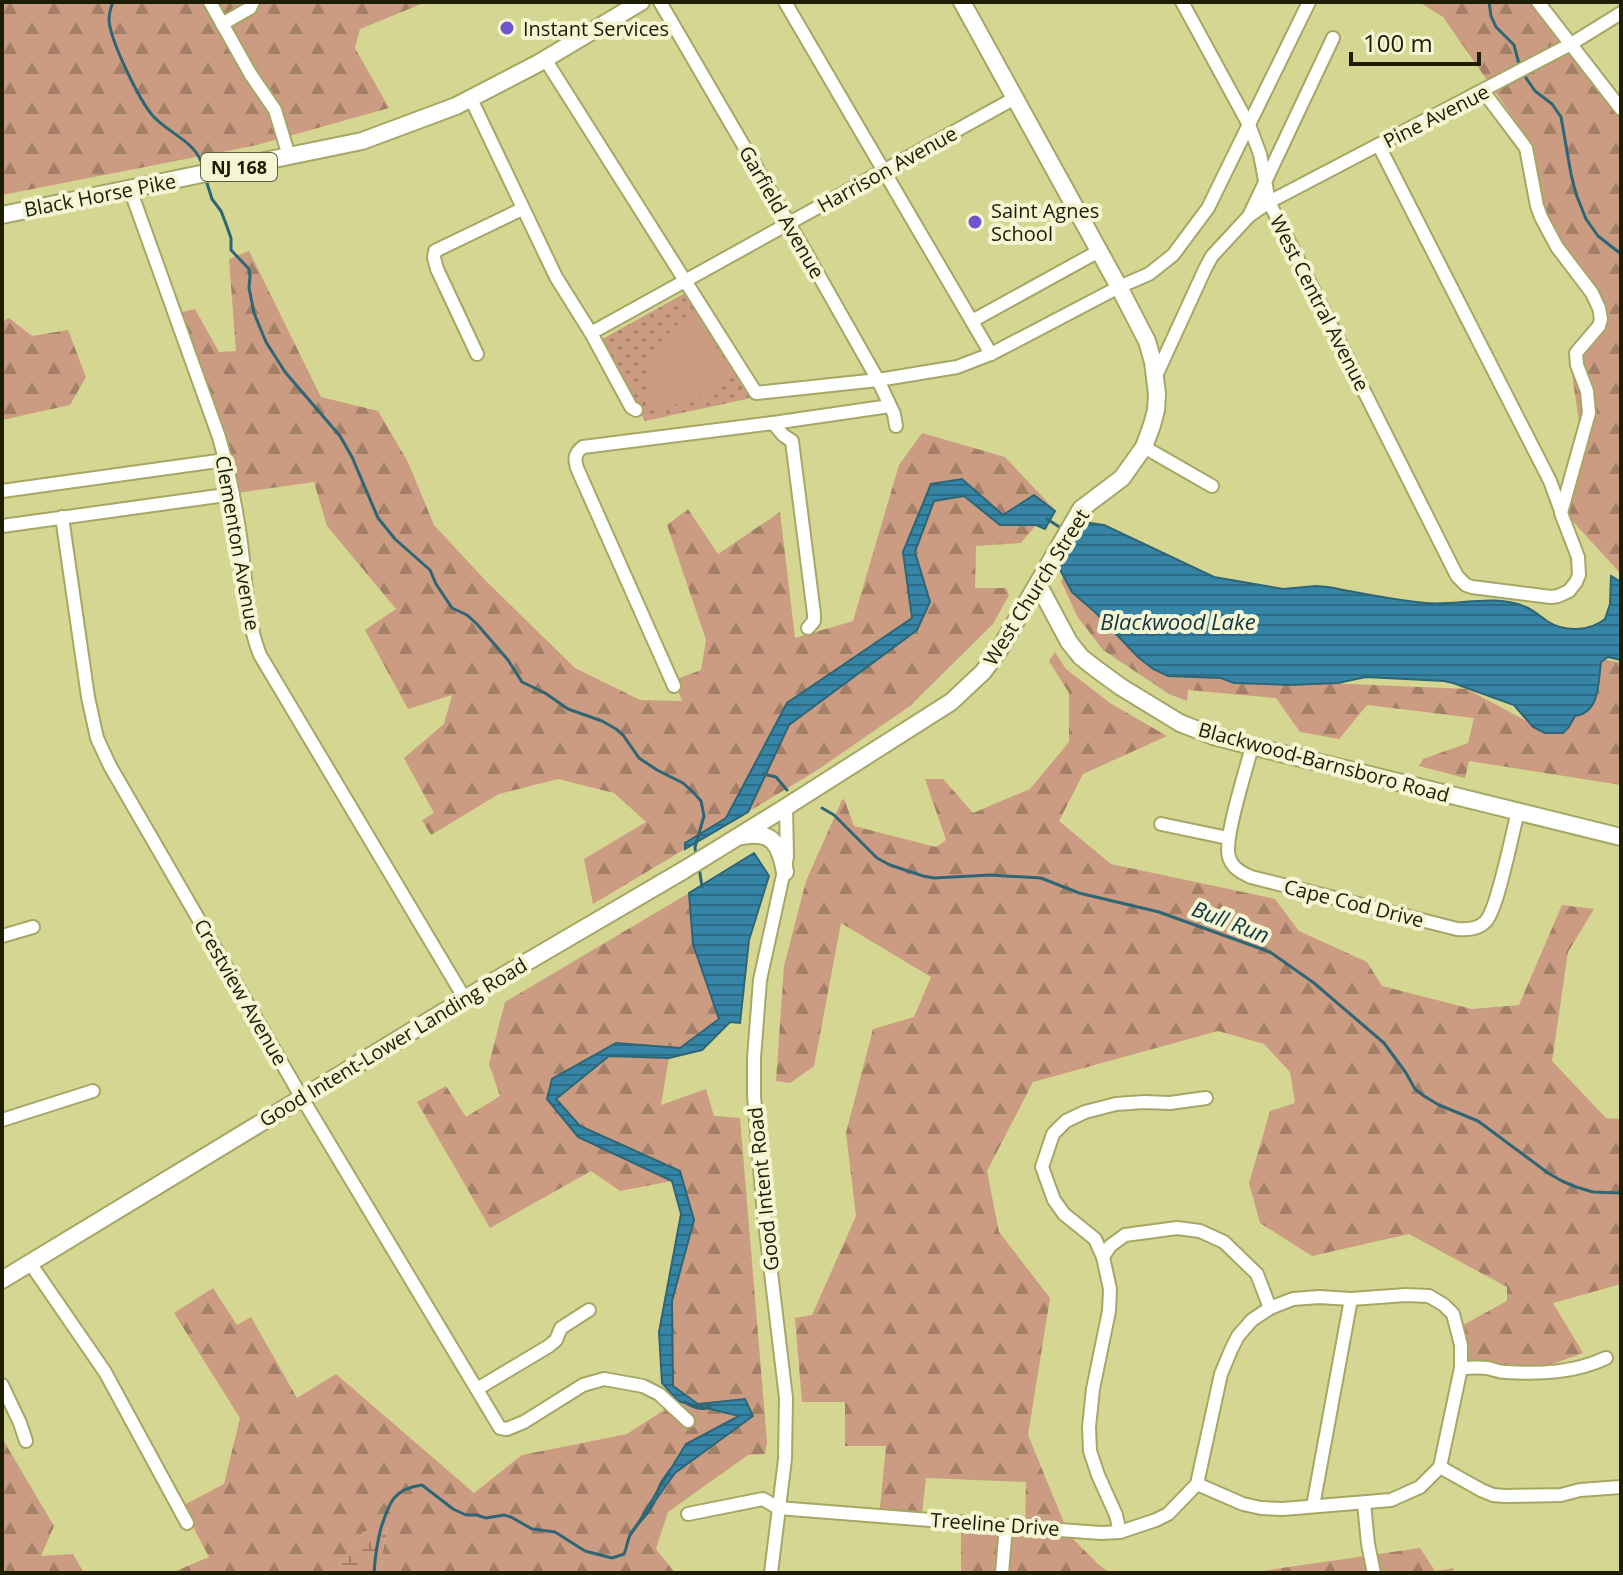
<svg xmlns="http://www.w3.org/2000/svg" width="1623" height="1575" viewBox="0 0 1623 1575" font-family="'Open Sans',sans-serif">
<style>
.grass{fill:url(#grass-dots)}
.forest{fill:url(#forest-firs)}
.wetland{fill:url(#wetland-marsh)}
.garden{fill:#cb9c82}
.water{fill:url(#water-rules);stroke:#2e6676;stroke-width:2}
.lines{fill:none;stroke-linecap:round;stroke-linejoin:round}
.stream{stroke:#2e6676;stroke-width:3}
.minor-casing{stroke:#a6a765;stroke-width:16}
.major-casing{stroke:#a6a765;stroke-width:20}
.minor{stroke:#fff;stroke-width:12}
.major{stroke:#fff;stroke-width:16}
.poi-dot{fill:#7054cd;stroke:#f3f5d3;stroke-width:3}
.labels{text-anchor:middle;dominant-baseline:central;stroke-width:8;stroke-linejoin:round;paint-order:stroke}
.shield{fill:#f3f5d3;stroke:#5d5e41;stroke-width:2}
.shield-label{font-size:18px;font-weight:bold;fill:#1d1d03}
.poi-label{font-size:20px;fill:#1d1d03;stroke:#f3f5d3;text-anchor:start}
.street-label{font-size:20px;fill:#1d1d03;stroke:#f3f5d3}
.water-label{font-size:22px;font-style:italic;fill:#103443;stroke:#f3f5d3}
</style>
<defs>
<pattern id="grass-dots" width="8" height="8" patternUnits="userSpaceOnUse" patternTransform="scale(2)"><rect width="8" height="8" fill="#cb9c82"/><path d="M2 2h.1M6 6h.1" fill="none" stroke="#a47f68" stroke-width="1.8" stroke-linecap="round"/></pattern>
<pattern id="forest-firs" width="22" height="20" patternUnits="userSpaceOnUse" patternTransform="scale(2)"><rect width="22" height="20" fill="#cb9c82"/><path d="M5 1l3.5 6h-7zM16 11l3.5 6h-7z" fill="#a47f68"/></pattern>
<pattern id="wetland-marsh" width="20" height="14" patternUnits="userSpaceOnUse" patternTransform="scale(2)"><rect width="20" height="14" fill="#cb9c82"/><path d="M1 5h8M5 5V1M11 12h8M15 12V8" fill="none" stroke="#a47f68"/></pattern>
<pattern id="water-rules" width="6" height="5" patternUnits="userSpaceOnUse" patternTransform="scale(2)"><rect width="6" height="5" fill="#3685a7"/><path d="M0 2.5h6" fill="none" stroke="#2d6c86"/></pattern>
</defs>
<rect width="100%" height="100%" fill="#d5d692"/>
<polygon class="grass" points="687,292 750,393 751,398 645,421 599,341"/>
<g class="forest">
<polygon points="2,2 426,2 360,29 355,48 389,108 257,145 2,195"/>
<polygon points="1419,2 1541,2 1621,114 1621,190 1619,193 1621,196 1621,574 1566,514 1581,435 1569,354 1607,318 1563,261 1517,123 1443,17"/>
<polygon points="249,251 321,397 378,411 408,462 434,525 486,581 575,668 640,700 682,701 674,680 701,670 706,640 667,525 688,509 718,554 780,512 795,638 853,621 899,465 922,433 1005,457 1055,510 1034,496 1003,515 962,479 931,484 903,552 912,617 787,703 726,818 685,843 685,849 593,904 584,859 646,822 614,793 558,779 499,794 431,835 422,820 434,813 404,758 444,724 452,695 408,709 365,630 396,609 327,526 314,482 236,493 174,314 195,309 219,352 236,351 229,259"/>
<polygon points="9,318 32,336 68,330 86,377 70,405 2,420 2,322"/>
<polygon points="964,496 1000,525 1036,525 1021,543 976,546 975,588 1006,588 1009,595 993,624 910,706 816,771 748,812 789,725 917,630 930,602 915,552 934,501"/>
<polygon points="1065,574 1169,676 1467,689 1549,733 1591,693 1602,659 1621,663 1621,785 1469,761 1465,778 1419,766 1423,759 1468,743 1474,718 1367,705 1339,739 1300,732 1276,698 1188,690 1187,701 1169,694 1103,650 1077,616 1061,581"/>
<polygon points="1055,652 1066,669 1110,703 1167,736 1083,774 1059,821 1111,864 1275,899 1299,931 1367,962 1382,986 1472,1009 1519,1005 1562,905 1594,909 1568,952 1552,1061 1606,1118 1621,1119 1621,1284 1553,1303 1583,1353 1522,1375 1464,1366 1461,1326 1507,1301 1507,1287 1409,1234 1312,1256 1260,1223 1249,1183 1270,1111 1295,1103 1290,1072 1264,1044 1218,1031 1033,1082 987,1171 999,1232 1050,1298 1028,1435 1069,1535 1098,1564 1110,1573 961,1573 961,1526 1025,1531 1026,1482 926,1478 921,1522 879,1517 886,1446 845,1446 845,1402 802,1402 795,1318 812,1315 856,1216 846,1133 873,1029 914,1017 931,977 841,923 814,1066 790,1083 776,1081 784,966 806,881 842,800 844,799 854,826 936,847 946,840 925,779 943,779 973,813 1030,789 1069,742 1069,693 1049,661"/>
<polygon points="689,893 693,944 719,1019 680,1048 615,1043 547,1099 578,1137 672,1181 620,1191 591,1171 490,1228 417,1102 446,1086 466,1117 500,1096 489,1064 505,1002"/>
<polygon points="609,1056 669,1058 661,1105 706,1089 714,1116 740,1118 767,1442 765,1454 748,1455 668,1512 656,1549 675,1573 378,1573 388,1528 363,1532 334,1573 171,1573 209,1557 182,1506 224,1484 240,1418 174,1313 213,1288 237,1325 251,1317 297,1398 336,1374 474,1493 522,1455 627,1434 678,1401 740,1416 686,1444 639,1523 675,1473 753,1416 745,1399 698,1404 673,1386 672,1301 694,1220 680,1171 579,1126 556,1099"/>
<polygon points="2,1438 54,1526 41,1556 73,1554 84,1573 2,1573"/>
<polygon points="1420,1548 1435,1571 1454,1568 1453,1573 1248,1573"/>
</g>
<polygon class="wetland" points="388,1527 378,1573 334,1573 363,1532"/>
<path class="garden" d="M700 311 728 373 725 375V379L720 391 655 411C637 370 660 327 700 311Z"/>
<g class="water">
<polygon points="962,479 1003,515 1034,495 1055,511 1045,529 1036,525 1000,525 964,496 934,501 915,552 930,602 917,630 789,725 748,812 685,849 685,843 726,818 787,703 912,618 903,552 931,484"/>
<path d="M1090 523 1104 525 1214 577 1283 589 1316 586 1328 587C1360 593 1394 600 1426 603 1458 606 1495 593 1526 607 1533 610 1540 616 1547 621 1564 632 1589 632 1605 619L1610 604 1611 576 1621 582V660L1608 657 1601 662C1598 681 1601 712 1575 716L1569 727 1563 733H1545L1533 727 1514 705 1453 683 1444 681 1366 677 1338 683 1290 685 1234 683 1221 678 1168 676 1153 669 1138 657 1095 612 1072 592 1058 566 1082 524Z"/>
<polygon points="754,853 769,876 749,940 740,1023 730,1022 702,1050 669,1058 609,1056 556,1099 580,1126 680,1171 694,1220 672,1301 673,1386 698,1404 745,1399 753,1416 675,1473 630,1536 686,1444 739,1416 678,1401 662,1383 659,1332 681,1214 672,1181 578,1137 547,1099 552,1079 616,1043 680,1048 719,1019 693,944 689,893"/>
</g>
<g class="lines">
<g class="stream">
<path d="M113 2C111 7 109 14 109 20 110 40 139 100 153 116 169 134 198 142 203 168"/>
<polyline points="1489,2 1491,16 1496,27 1514,45 1520,68"/>
<polyline points="1524,75 1535,91 1552,104 1561,117 1571,174 1576,194 1586,219 1598,236 1621,254"/>
<polyline points="206,180 212,199 221,211 226,224 231,238 231,250 249,269 250,276 249,288 254,313 266,342 285,372 340,436 352,457 378,518 395,539 430,570 436,584 452,608 467,615 476,623 508,660 522,682 545,693 568,709 602,721 616,729 623,735 639,758 657,770 683,783 694,793 701,801 704,816 695,847 696,856"/>
<polyline points="1047,519 1061,528"/>
<polyline points="763,774 776,777 787,790"/>
<polyline points="822,808 834,815 877,858 890,865 923,876 934,878 990,875 1041,878 1079,893 1159,912 1270,952 1314,983 1384,1043 1406,1073 1415,1089 1424,1096 1439,1105 1478,1121 1548,1173 1562,1181 1576,1187 1593,1192 1621,1193"/>
<polyline points="699,867 702,887"/>
<path d="M684 1402C694 1407 700 1411 710 1407"/>
<polyline points="656,1495 661,1483 670,1470"/>
<path d="M374 1573C375 1558 377 1543 381 1528 389 1504 392 1489 422 1485L453 1509 466 1515H477L486 1518 504 1515 511 1517 532 1529 555 1532 585 1551 612 1558 624 1554C627 1548 627 1541 630 1535 637 1522 649 1515 654 1502"/>
</g>
<defs>
<g id="minor">
<polyline points="210,2 251,75 275,110 289,156"/>
<polyline points="660,2 805,251 878,380 894,414 896,426"/>
<polyline points="785,2 991,354"/>
<polyline points="1182,2 1249,125 1260,154 1269,202 1457,576 1466,585 1472,587 1551,597 1558,596 1569,591 1576,582 1579,575 1578,557 1561,513 1589,413 1587,391 1577,365 1576,353 1599,326 1601,319 1599,308 1592,293 1557,247 1541,217 1537,206 1526,148 1483,91"/>
<polyline points="1538,2 1621,109"/>
<polyline points="222,24 250,8 253,2"/>
<polyline points="545,59 756,393 878,380 957,367 991,354 1119,287 1149,274 1173,255 1208,208 1309,2"/>
<polyline points="471,99 556,277 591,333 631,407 636,410"/>
<polyline points="1379,146 1550,481 1561,511"/>
<path d="M130 189 219 437C229 472 236 507 241 543 246 580 246 620 260 655L465 999"/>
<polyline points="1249,216 1269,202 1571,44 1621,13"/>
<polyline points="972,321 1099,251"/>
<polyline points="591,333 1015,98"/>
<polyline points="477,354 437,269 434,258 435,251 522,209"/>
<polyline points="1155,378 1205,269 1212,256 1249,216 1333,38"/>
<polyline points="773,423 890,406"/>
<polyline points="1144,447 1212,486"/>
<polyline points="2,491 225,460"/>
<polyline points="62,517 88,697 97,738 110,766 302,1098 500,1428 507,1429 524,1422 583,1385 604,1379 643,1386 659,1394 688,1421"/>
<polyline points="2,526 233,494"/>
<path d="M674 686 577 468C574 458 575 453 583 447L773 423 783 435 792 441 814 614V621L808 628"/>
<path d="M1252 746C1247 768 1223 839 1229 857 1232 868 1242 873 1251 877L1457 929C1468 930 1479 929 1486 921 1498 908 1512 833 1518 812"/>
<polyline points="1161,824 1228,838"/>
<polyline points="2,936 33,927"/>
<polyline points="2,1120 93,1091"/>
<polyline points="1103,1257 1110,1246 1125,1235 1177,1228 1200,1231 1224,1242 1257,1274 1270,1308"/>
<polyline points="30,1263 105,1372 187,1523"/>
<path d="M1461 1368C1470 1368 1479 1367 1487 1368 1493 1369 1499 1372 1506 1372 1540 1374 1574 1373 1606 1358"/>
<polyline points="2,1385 20,1423 26,1441"/>
<polyline points="477,1389 549,1346 556,1340 561,1328 589,1310"/>
<polyline points="1440,1467 1481,1490 1493,1495 1505,1496 1561,1495 1580,1490 1621,1487"/>
<polyline points="1364,1503 1368,1544 1374,1573"/>
<polyline points="1313,1506 1351,1299"/>
<polyline points="688,1514 763,1499 778,1508 1006,1526 1101,1533 1120,1532 1156,1520 1168,1514 1197,1484 1221,1374 1231,1350 1238,1336 1252,1320 1270,1308 1293,1299 1319,1297 1351,1299 1406,1295 1429,1296 1444,1305 1453,1314 1461,1345 1461,1368 1440,1467 1420,1487 1391,1500 1283,1509 1261,1508 1243,1504 1197,1484"/>
<polyline points="1120,1532 1116,1515 1098,1475 1090,1451 1089,1427 1093,1389 1109,1311 1110,1289 1103,1257 1095,1239 1064,1214 1054,1200 1042,1167 1053,1134 1066,1121 1085,1112 1116,1104 1144,1102 1170,1103 1206,1098"/>
<polyline points="771,1573 785,1459 786,1398 764,1214 754,1096 754,1058 760,980 787,857 786,807"/>
<polyline points="1002,1573 1006,1526"/>
</g>
<g id="major">
<polyline points="2,215 362,141 456,106 537,64 641,2"/>
<polyline points="1038,584 1069,642 1081,657 1095,668 1121,687 1180,723 1213,736 1252,746 1621,837"/>
<path d="M743 836C773 830 780 845 785 872"/>
<polyline points="2,1280 496,980 684,870 786,807 951,702 983,672 998,652 1081,509 1122,478 1144,447 1152,425 1156,410 1157,394 1153,362 1147,341 1119,287 962,2"/>
</g>
</defs>
<use href="#minor" class="minor-casing"/>
<use href="#major" class="major-casing"/>
<use href="#minor" class="minor"/>
<use href="#major" class="major"/>
</g>
<g class="poi-dot">
<circle cx="507" cy="28" r="8"/>
<circle cx="975" cy="222" r="8"/>
</g>
<g class="labels">
<rect class="shield" x="201" y="153" width="76" height="28" rx="6"/>
<g class="shield-label">
<text x="239" y="167">NJ 168</text>
</g>
<g class="poi-label">
<text x="523" y="28">Instant Services</text>
<text x="991" y="210">Saint Agnes<tspan x="991" dy="23">School</tspan></text>
</g>
<g class="street-label">
<text transform="translate(1436 116) rotate(-27)">Pine Avenue</text>
<text transform="translate(887 169) rotate(-29)">Harrison Avenue</text>
<text transform="translate(100 195) rotate(-11)">Black Horse Pike</text>
<text transform="translate(782 212) rotate(60)">Garfield Avenue</text>
<text transform="translate(1320 303) rotate(63)">West Central Avenue</text>
<text transform="translate(238 543) rotate(80)">Clementon Avenue</text>
<text transform="translate(1036 587) rotate(-58)">West Church Street</text>
<text transform="translate(1324 762) rotate(15)">Blackwood-Barnsboro Road</text>
<text transform="translate(1354 903) rotate(14)">Cape Cod Drive</text>
<text transform="translate(241 992) rotate(60)">Crestview Avenue</text>
<text transform="translate(393 1042) rotate(-31)">Good Intent-Lower Landing Road</text>
<text transform="translate(763 1189) rotate(-96)">Good Intent Road</text>
<text transform="translate(995 1524) rotate(4)">Treeline Drive</text>
</g>
<g class="water-label">
<text x="1178" y="621">Blackwood Lake</text>
<text transform="translate(1231 921) rotate(21)">Bull Run</text>
</g>
</g>
<rect width="1623" height="1575" fill="none" stroke="#1d1d03" stroke-width="8"/>
<path d="M1351 52v12h128v-12" fill="none" stroke="#1d1d03" stroke-width="4"/>
<text x="1363" y="52" font-size="24" fill="#1d1d03" stroke="#f3f5d3" stroke-width="6" paint-order="stroke">100 m</text>
</svg>
